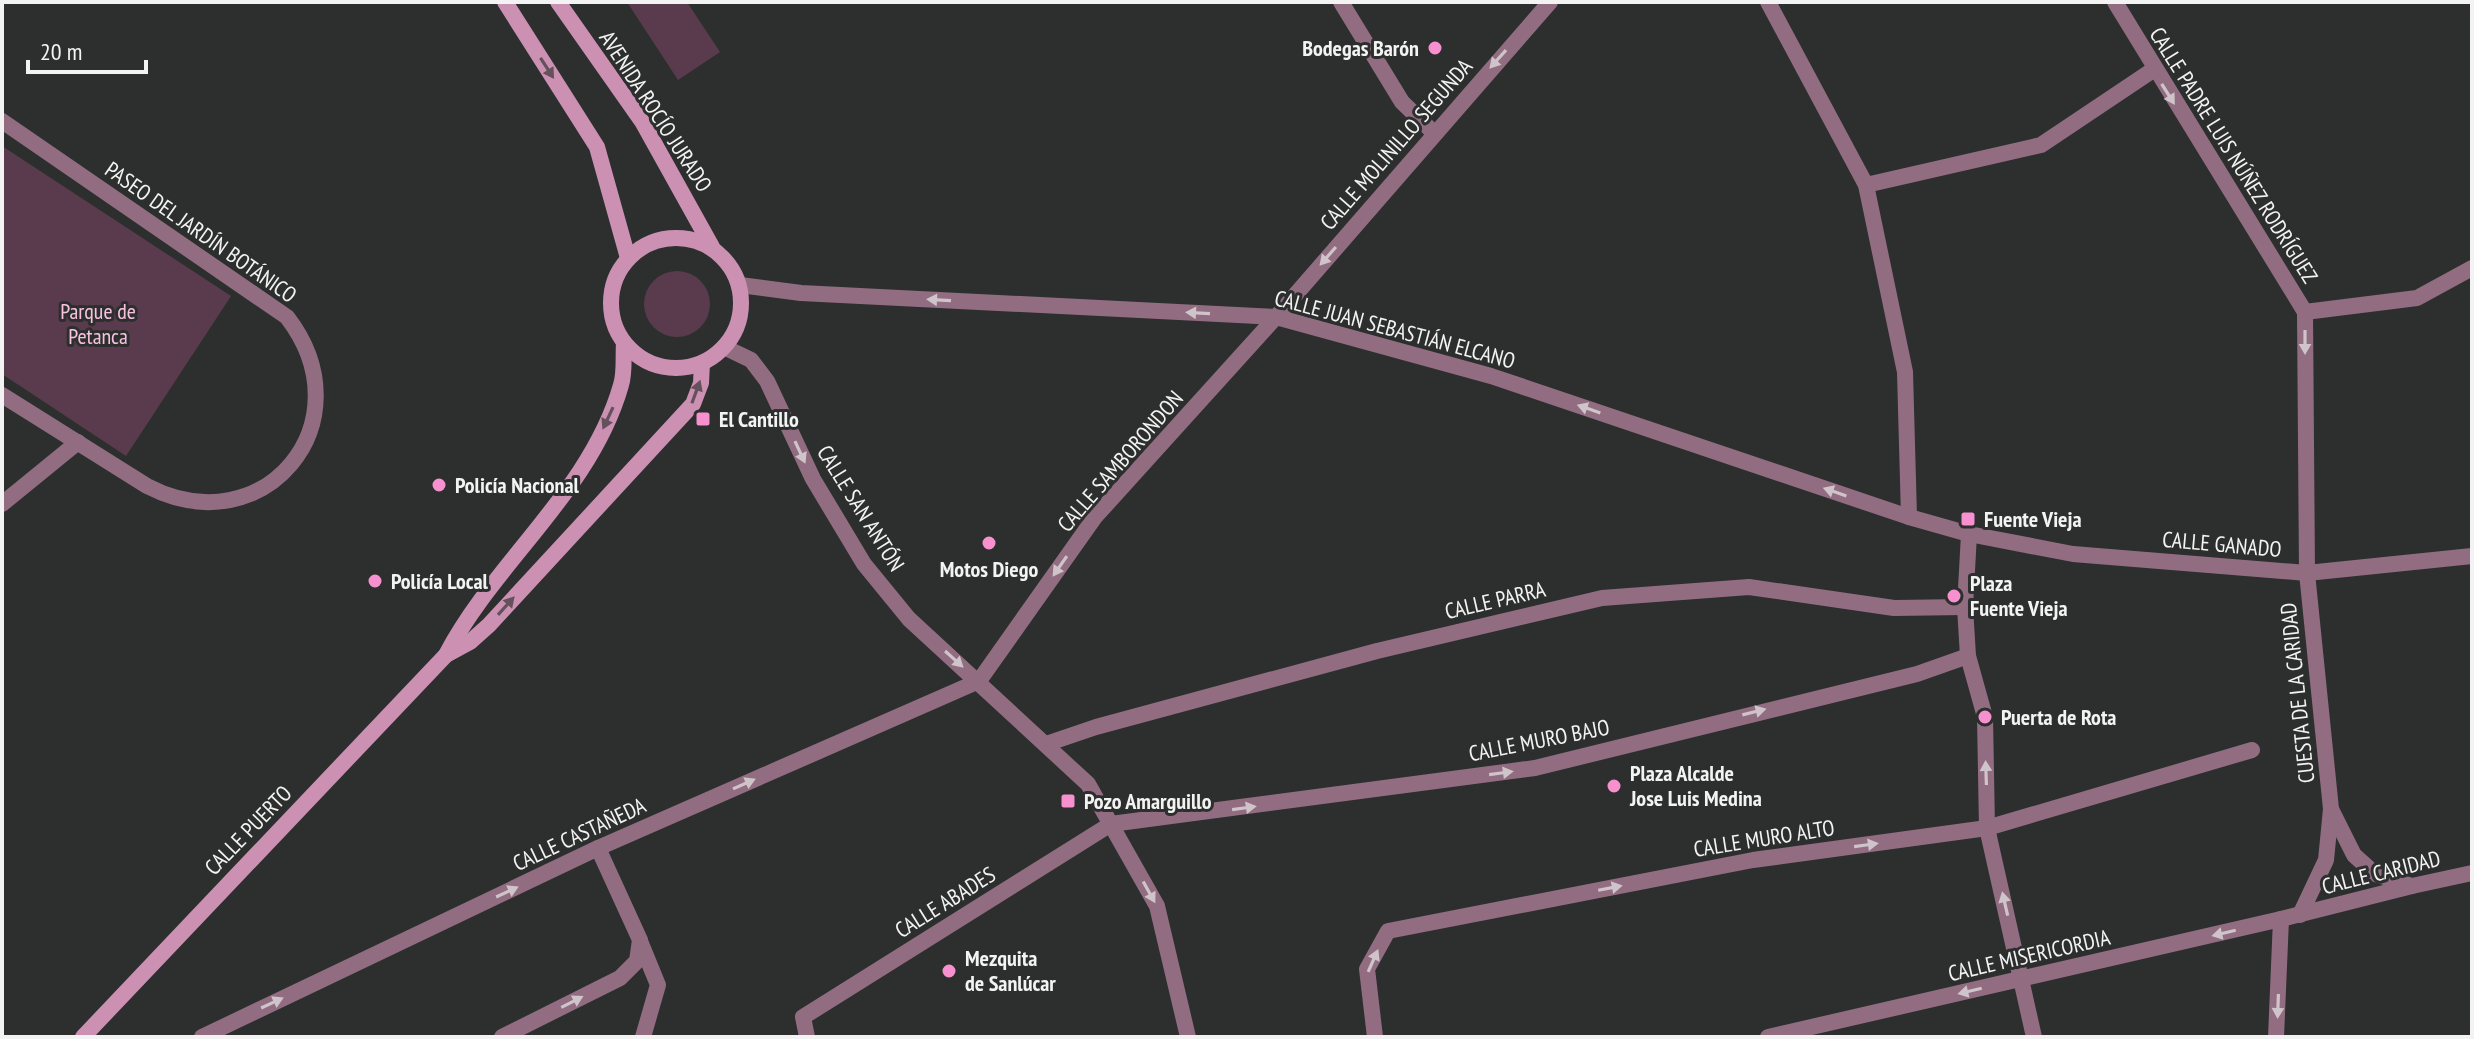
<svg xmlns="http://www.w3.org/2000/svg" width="2474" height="1039" viewBox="0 0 2474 1039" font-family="'PT Sans Narrow',sans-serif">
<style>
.green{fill:#5a3b4d}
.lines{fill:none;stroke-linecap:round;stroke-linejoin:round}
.minor{stroke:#926d82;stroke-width:16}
.tertiary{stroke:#926d82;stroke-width:16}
.secondary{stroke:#cb90b2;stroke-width:16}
.oneway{fill:#d0c4cb}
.oneway2{fill:#64515c}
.poi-dot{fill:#f790ce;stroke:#2c2f2d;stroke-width:3}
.labels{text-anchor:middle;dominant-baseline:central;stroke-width:6;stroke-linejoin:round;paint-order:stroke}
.poi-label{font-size:22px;font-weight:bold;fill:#f2f3f2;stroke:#2c2f2d;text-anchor:start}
.street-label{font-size:22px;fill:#f2f3f2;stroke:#2c2f2d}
.park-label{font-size:22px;fill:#f8c1e0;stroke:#2c2f2d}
</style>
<rect width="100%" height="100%" fill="#2c2f2d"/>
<g class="green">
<polygon points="627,2 687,2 720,52 678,80"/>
<polygon points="2,146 231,296 126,456 2,374"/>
<circle cx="677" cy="304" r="33"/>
</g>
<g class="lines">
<g class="minor">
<polyline points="1341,2 1402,102 1434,133"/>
<polyline points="1768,2 1866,185 1905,372 1909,517"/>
<polyline points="2115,2 2305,312 2307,573"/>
<polyline points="1866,185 2041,145 2153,70"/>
<polyline points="2305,312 2417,298 2472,268"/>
<polyline points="1276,317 1550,2"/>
<polyline points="2,504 78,442"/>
<polyline points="1969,534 1965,607 1968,656 1985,717 1987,828 2034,1037"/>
<polyline points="1046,744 1096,727 1377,651 1602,598 1749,587 1894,608 1965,607"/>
<polyline points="2300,915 2326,860 2331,809"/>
<polyline points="640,941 658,985 643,1037"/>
<polyline points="202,1037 598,848 979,681"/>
<polyline points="502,1037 620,978 637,961 640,940 598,848"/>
<polyline points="807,1037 803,1017 1111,824 1535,768 1917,674 1968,656"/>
<polyline points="1375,1037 1367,969 1388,931 1753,860 1987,828 2252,750"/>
<polyline points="1768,1037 2281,919 2412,886"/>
<polyline points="2276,1037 2281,919"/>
</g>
<g class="tertiary">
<path d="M2 121 287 317C368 422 264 547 147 486L2 395"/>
<polyline points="740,285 801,293 1276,317 1491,376 1909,517 1969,534 2073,554 2307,573 2472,556"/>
<polyline points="724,347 751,360 767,381 813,479 864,564 909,619 1088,784 1157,906 1188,1037"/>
<polyline points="2307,573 2331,809 2354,855 2375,874 2412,886 2472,873"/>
<polyline points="979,681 1095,517 1276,317"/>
</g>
<g class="secondary">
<polyline points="505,2 597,147 628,258"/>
<polyline points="558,2 643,123 712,247"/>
<circle cx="676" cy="303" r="65"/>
<polyline points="446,655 470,642 489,625 693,404 701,383 702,363"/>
<path d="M83 1037 446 655C495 561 591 491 621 385 625 373 623 356 624 343"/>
</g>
</g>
<defs><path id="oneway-solid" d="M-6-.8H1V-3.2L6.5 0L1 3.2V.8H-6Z" transform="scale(2)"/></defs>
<g class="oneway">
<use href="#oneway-solid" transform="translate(1498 59) rotate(132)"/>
<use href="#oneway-solid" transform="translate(2168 94) rotate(58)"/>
<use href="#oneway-solid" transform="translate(1328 256) rotate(131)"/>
<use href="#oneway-solid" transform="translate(939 300) rotate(-177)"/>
<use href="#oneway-solid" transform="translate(1198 313) rotate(-177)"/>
<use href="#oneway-solid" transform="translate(2305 342) rotate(90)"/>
<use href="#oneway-solid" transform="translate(1589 409) rotate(-161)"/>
<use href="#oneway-solid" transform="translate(800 452) rotate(65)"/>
<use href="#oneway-solid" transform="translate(1835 492) rotate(-161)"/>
<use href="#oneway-solid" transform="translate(1060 566) rotate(125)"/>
<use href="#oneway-solid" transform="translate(954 659) rotate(42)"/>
<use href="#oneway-solid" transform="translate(1754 712) rotate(-14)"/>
<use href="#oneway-solid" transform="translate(1501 773) rotate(-8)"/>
<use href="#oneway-solid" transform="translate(1986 773) rotate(-92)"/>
<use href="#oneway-solid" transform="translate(744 784) rotate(-24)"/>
<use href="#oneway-solid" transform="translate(1244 808) rotate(-8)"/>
<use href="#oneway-solid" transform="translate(1866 845) rotate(-8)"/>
<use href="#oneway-solid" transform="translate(1610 888) rotate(-11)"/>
<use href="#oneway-solid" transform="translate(507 892) rotate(-25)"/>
<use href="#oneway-solid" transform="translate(1149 892) rotate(61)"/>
<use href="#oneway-solid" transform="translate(2005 904) rotate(-103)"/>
<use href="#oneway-solid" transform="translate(2224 933) rotate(167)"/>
<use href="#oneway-solid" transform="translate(1373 961) rotate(-66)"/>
<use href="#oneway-solid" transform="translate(1970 991) rotate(167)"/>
<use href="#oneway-solid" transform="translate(572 1002) rotate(-27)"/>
<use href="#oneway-solid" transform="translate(272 1003) rotate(-25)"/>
<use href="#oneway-solid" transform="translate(2278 1006) rotate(92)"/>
</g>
<g class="oneway2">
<use href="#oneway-solid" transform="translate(547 68) rotate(57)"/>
<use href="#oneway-solid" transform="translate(696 392) rotate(-70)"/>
<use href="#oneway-solid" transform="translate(608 418) rotate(115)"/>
<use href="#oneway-solid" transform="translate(506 606) rotate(-48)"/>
</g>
<g class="poi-dot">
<circle cx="1435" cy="48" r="8"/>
<rect x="695" y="411" width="16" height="16" rx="4"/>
<circle cx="439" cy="485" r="8"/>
<rect x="1960" y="511" width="16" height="16" rx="4"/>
<circle cx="989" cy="543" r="8"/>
<circle cx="375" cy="581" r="8"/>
<circle cx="1954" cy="596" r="8"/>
<circle cx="1985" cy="717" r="8"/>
<circle cx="1614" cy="786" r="8"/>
<rect x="1060" y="793" width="16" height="16" rx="4"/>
<circle cx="949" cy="971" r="8"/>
</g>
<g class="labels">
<g class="poi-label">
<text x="1419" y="48" text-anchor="end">Bodegas Barón</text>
<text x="719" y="419">El Cantillo</text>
<text x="455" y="485">Policía Nacional</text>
<text x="1984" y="519">Fuente Vieja</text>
<text x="989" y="569" text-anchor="middle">Motos Diego</text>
<text x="391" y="581">Policía Local</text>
<text x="1970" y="583">Plaza<tspan x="1970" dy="25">Fuente Vieja</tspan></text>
<text x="2001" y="717">Puerta de Rota</text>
<text x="1630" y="773">Plaza Alcalde<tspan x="1630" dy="25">Jose Luis Medina</tspan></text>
<text x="1084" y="801">Pozo Amarguillo</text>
<text x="965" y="958">Mezquita<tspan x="965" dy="25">de Sanlúcar</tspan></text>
</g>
<g class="street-label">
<text transform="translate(656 111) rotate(57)">AVENIDA ROCÍO JURADO</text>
<text transform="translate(1396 144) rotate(-49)">CALLE MOLINILLO SEGUNDA</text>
<text transform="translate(2234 155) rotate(58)">CALLE PADRE LUIS NÚÑEZ RODRÍGUEZ</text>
<text transform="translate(201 232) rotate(35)">PASEO DEL JARDÍN BOTÁNICO</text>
<text transform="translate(1395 329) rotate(15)">CALLE JUAN SEBASTIÁN ELCANO</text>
<text transform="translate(1120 461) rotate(-49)">CALLE SAMBORONDON</text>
<text transform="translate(861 508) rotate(58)">CALLE SAN ANTÓN</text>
<text transform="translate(2222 544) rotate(5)">CALLE GANADO</text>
<text transform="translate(1495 600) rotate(-13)">CALLE PARRA</text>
<text transform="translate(2297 693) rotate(-96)">CUESTA DE LA CARIDAD</text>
<text transform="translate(1539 740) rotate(-11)">CALLE MURO BAJO</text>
<text transform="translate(248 830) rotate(-46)">CALLE PUERTO</text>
<text transform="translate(579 834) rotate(-25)">CALLE CASTAÑEDA</text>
<text transform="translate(1764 838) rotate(-9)">CALLE MURO ALTO</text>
<text transform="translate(2381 872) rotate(-14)">CALLE CARIDAD</text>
<text transform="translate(945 902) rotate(-32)">CALLE ABADES</text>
<text transform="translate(2029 955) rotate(-13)">CALLE MISERICORDIA</text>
</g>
<g class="park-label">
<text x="98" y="311">Parque de<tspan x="98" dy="25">Petanca</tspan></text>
</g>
</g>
<rect width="2474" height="1039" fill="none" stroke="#f2f3f2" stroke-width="8"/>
<path d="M28 60v12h118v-12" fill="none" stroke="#f2f3f2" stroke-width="4"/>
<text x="40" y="60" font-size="24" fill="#f2f3f2" stroke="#2c2f2d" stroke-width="6" paint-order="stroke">20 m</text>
</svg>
